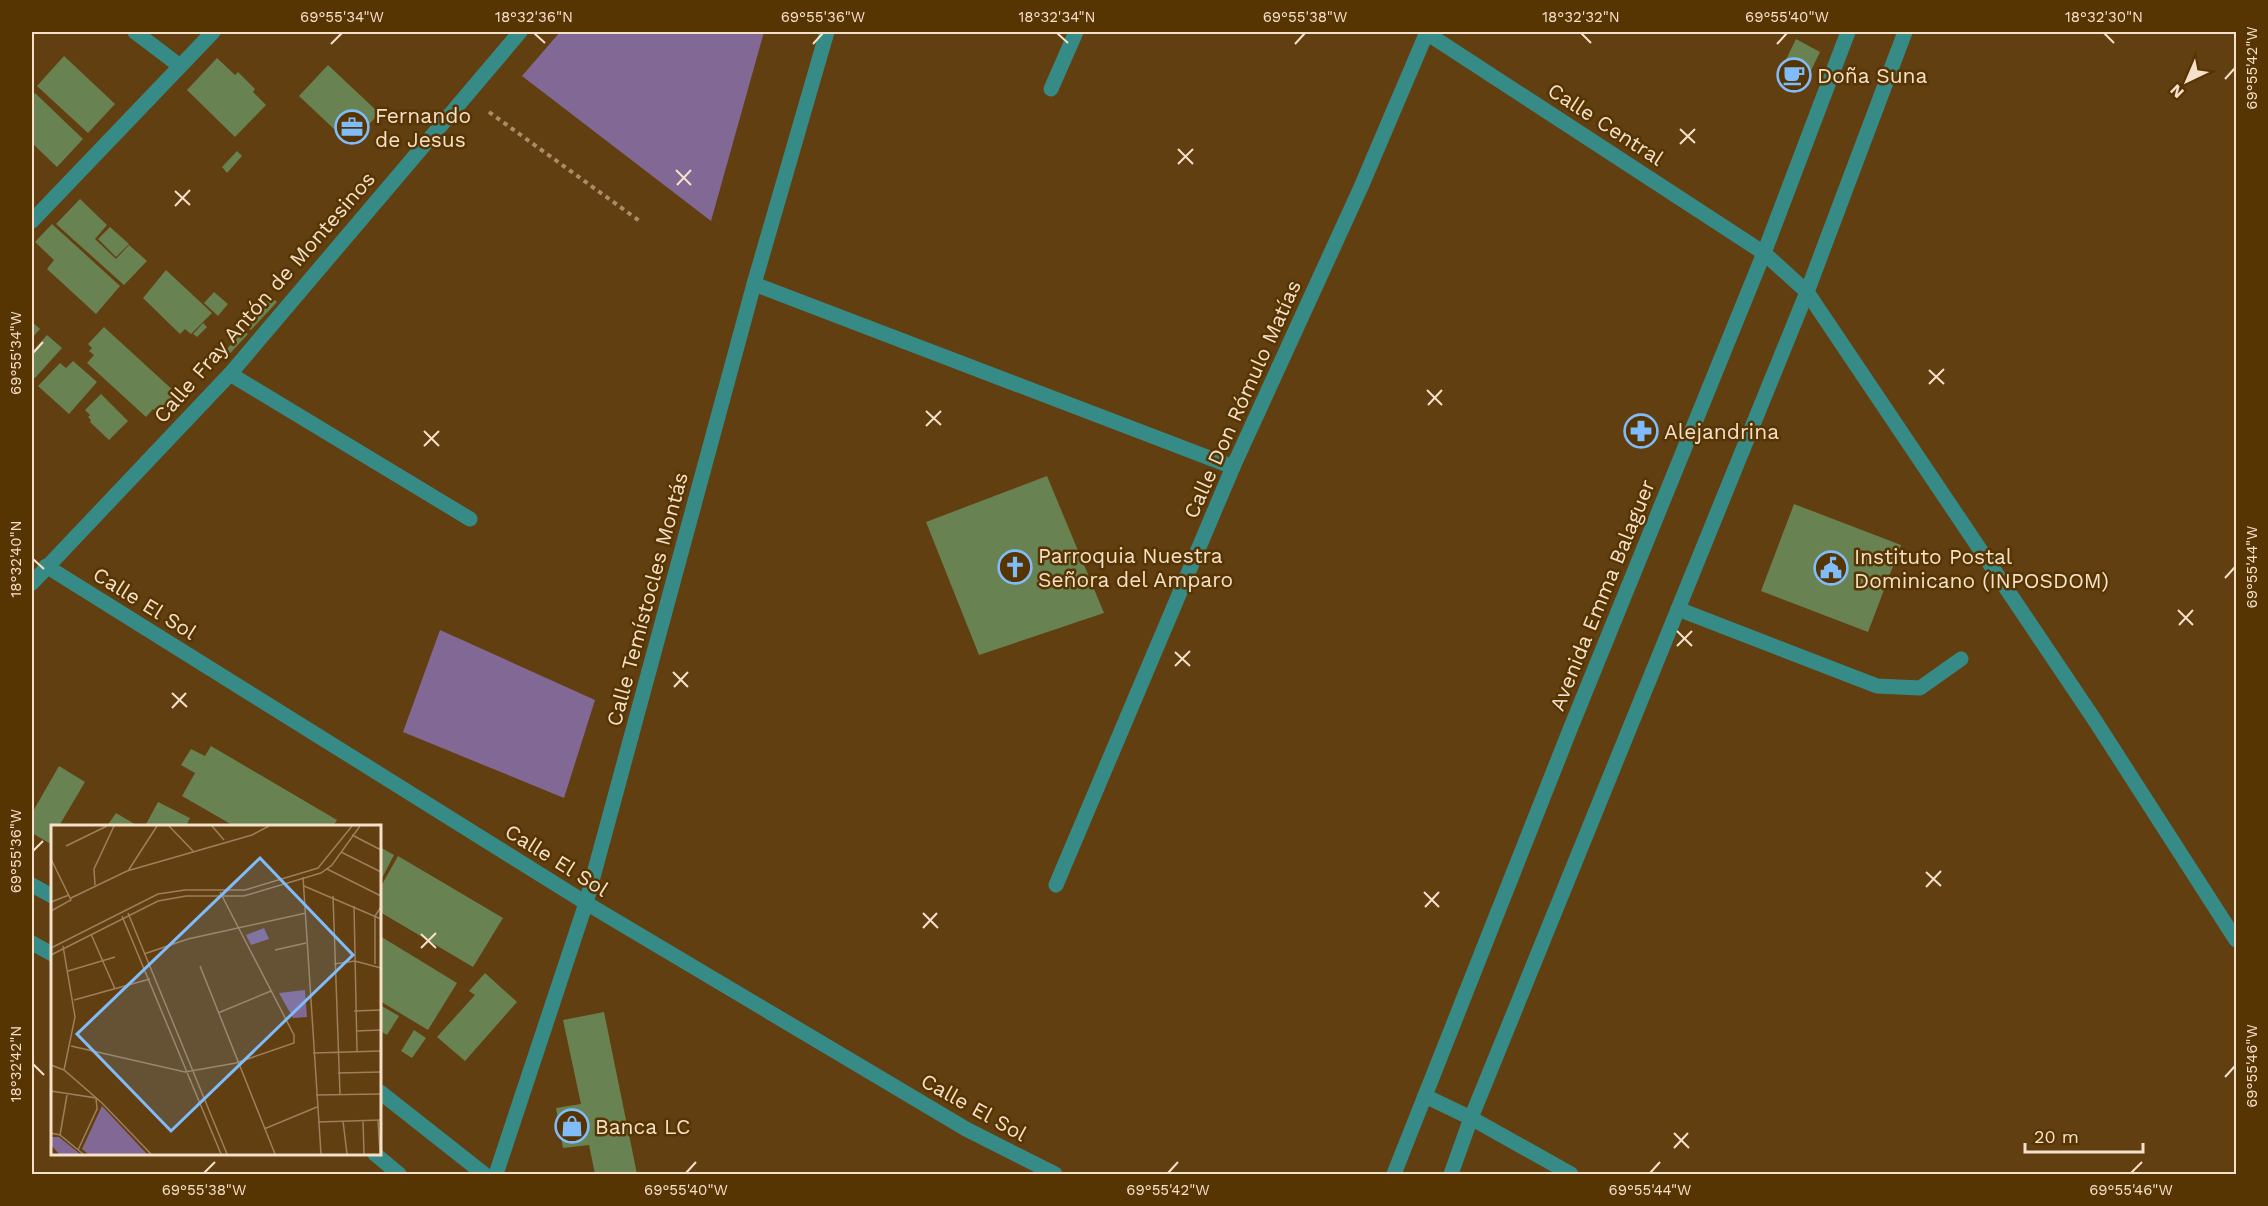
<svg xmlns="http://www.w3.org/2000/svg" width="2268" height="1206" viewBox="0 0 2268 1206" font-family="'Work Sans',sans-serif">
<style>
.green{fill:#826895}
.building{fill:#698251}
.lines{fill:none;stroke-linecap:round;stroke-linejoin:round}
.path{stroke:#a98d6b;stroke-width:4;stroke-dasharray:4.5 4.5;stroke-linecap:butt}
.minor{stroke:#368b87;stroke-width:15}
.ticks{fill:none;stroke:#f5e0c9;stroke-width:2}
.labels{text-anchor:middle;dominant-baseline:central;stroke-width:5;stroke-linejoin:round;paint-order:stroke}
.poi-label{font-size:21px;fill:#f5e0c9;stroke:#563502;text-anchor:start}
.street-label{font-size:21px;fill:#f5e0c9;stroke:#563502}
.inset-road{fill:none;stroke:#9c7f5b;stroke-width:1.5}
.view{fill:#81bcfa;fill-opacity:0.15;stroke:#81bcfa;stroke-width:3}
.inset-edge{fill:none;stroke:#f5e0c9;stroke-width:3}
.neatline{fill:none;stroke:#f5e0c9;stroke-width:2}
.ticks-label{font-size:15px;text-anchor:middle;fill:#f5e0c9}
</style>
<rect width="100%" height="100%" fill="#613f11"/>
<g class="green">
<polygon points="560,32 764,32 711,221 522,76"/>
<polygon points="440,630 595,700 564,798 403,732"/>
</g>
<g class="building">
<polygon points="1796,39 1820,52 1801,91 1777,78"/>
<polygon points="64,56 115,104 88,133 37,86"/>
<polygon points="217,58 235,75 238,72 255,89 253,92 266,105 235,137 187,90"/>
<polygon points="328,65 379,113 351,145 299,96"/>
<polygon points="35,93 83,139 57,167 32,143 32,97"/>
<polygon points="237,151 242,156 227,173 222,167"/>
<polygon points="80,199 107,225 95,239 116,259 129,245 147,261 124,285 56,224"/>
<polygon points="52,224 120,286 96,314 47,269 54,260 35,242"/>
<polygon points="110,227 129,244 116,257 98,239"/>
<polygon points="166,270 212,313 191,334 185,329 180,334 143,298"/>
<polygon points="214,292 228,304 218,316 204,303"/>
<polygon points="271,297 277,302 251,330 245,326"/>
<polygon points="32,322 40,329 32,338"/>
<polygon points="203,323 207,327 197,337 193,334"/>
<polygon points="104,327 176,393 157,413 153,409 146,417 87,363 94,355 89,351 92,348 88,344"/>
<polygon points="244,331 248,334 224,360 220,356"/>
<polygon points="47,335 62,348 35,378 32,375 32,352"/>
<polygon points="73,361 97,382 69,414 38,386 60,363 66,368"/>
<polygon points="101,394 128,421 109,440 90,422 91,420 88,417 90,415 85,410"/>
<polygon points="1047,476 1104,613 979,655 926,522"/>
<polygon points="1794,504 1901,545 1868,632 1761,591"/>
<polygon points="211,746 337,820 333,826 234,826 182,796 195,773 181,765 191,749 205,756"/>
<polygon points="59,766 85,782 59,826 52,826 52,837 49,843 32,833 32,813"/>
<polygon points="158,802 190,818 186,826 145,826"/>
<polygon points="116,813 138,826 107,826"/>
<polygon points="380,847 394,855 380,882"/>
<polygon points="398,856 503,918 473,967 380,912 380,888"/>
<polygon points="380,936 457,983 428,1030 380,1001"/>
<polygon points="485,973 517,1002 465,1061 437,1037 475,995 469,991"/>
<polygon points="380,1005 399,1016 387,1035 380,1031"/>
<polygon points="604,1012 637,1174 595,1174 589,1145 563,1148 556,1108 581,1104 563,1020"/>
<polygon points="414,1030 426,1038 412,1058 401,1051"/>
</g>
<g class="lines">
<polyline class="path" points="489,112 641,222"/>
<g class="minor">
<polyline points="135,32 180,66"/>
<polyline points="1425,32 1764,253 1807,292 2094,719 2236,940"/>
<polyline points="1051,89 1076,32"/>
<polyline points="32,221 213,32"/>
<polyline points="754,284 1233,467"/>
<polyline points="230,374 470,519"/>
<polyline points="46,566 586,903 966,1129 1055,1174"/>
<polyline points="32,583 230,374 520,32"/>
<polyline points="1678,609 1877,686 1920,688 1961,659"/>
<polyline points="32,885 52,896"/>
<polyline points="1056,885 1233,467 1361,187 1427,32"/>
<polyline points="32,943 52,954"/>
<polyline points="380,1092 484,1174"/>
<polyline points="1425,1096 1471,1118 1571,1174"/>
<polyline points="375,1154 399,1174"/>
<polyline points="496,1174 586,903 754,284 827,32"/>
<polyline points="1394,1174 1571,727 1764,253 1848,32"/>
<polyline points="1451,1174 1471,1118 1807,292 1905,32"/>
</g>
</g>
<path class="ticks" d="M534 33 545 43M1057 33 1068 43M1581 33 1591 43M2104 33 2114 43M331 44 342 33M813 44 823 33M1295 44 1305 33M1777 44 1787 33M2225 79 2235 68M1680 129 1695 143M1680 144 1695 129M1178 149 1193 164M1178 164 1193 149M676 170 691 185M677 185 691 170M175 191 190 205M175 206 190 190M33 353 43 342M1929 370 1944 384M1929 384 1944 369M1427 390 1442 405M1428 405 1442 390M926 411 941 425M926 426 941 411M424 431 439 446M424 446 439 431M33 559 44 569M2225 578 2235 567M2178 610 2193 625M2179 625 2193 610M1677 631 1692 646M1677 646 1692 631M1175 652 1190 666M1175 666 1190 651M673 672 688 687M674 687 688 672M172 693 187 707M172 708 186 693M33 851 43 841M1926 872 1941 886M1926 887 1941 871M1424 892 1439 907M1425 907 1439 892M923 913 938 928M923 928 937 913M421 934 436 948M421 948 436 933M33 1064 44 1075M2225 1077 2235 1066M1674 1133 1689 1148M1674 1148 1688 1133M204 1173 215 1162M686 1173 696 1162M1168 1173 1178 1162M1650 1173 1660 1162M2131 1173 2142 1162"/>
<defs>
<symbol id="cafe-ring" viewBox="-11 -11 22 22"><circle r="9.5" fill="#563502" stroke="#81bcfa" stroke-width="1.5"/><path d="M-5.5-4.5H6V0H3Q3 3.5 0 3.5H-2.5Q-5.5 3.5-5.5 0ZM3-3.2v2h1.7v-2ZM-6 4.5H4V6H-6Z" fill="#81bcfa"/></symbol>
<symbol id="office-ring" viewBox="-11 -11 22 22"><circle r="9.5" fill="#563502" stroke="#81bcfa" stroke-width="1.5"/><path d="M-6-3h4V-5.5h4V-3h4V5H-6ZM-1-4.5V-3h2v-1.5ZM-6 0V1H6V0Z" fill="#81bcfa"/></symbol>
<symbol id="pharmacy-ring" viewBox="-11 -11 22 22"><circle r="9.5" fill="#563502" stroke="#81bcfa" stroke-width="1.5"/><path d="M-2-6h4v4h4v4h-4v4h-4v-4h-4v-4h4Z" fill="#81bcfa"/></symbol>
<symbol id="church-ring" viewBox="-11 -11 22 22"><circle r="9.5" fill="#563502" stroke="#81bcfa" stroke-width="1.5"/><path d="M-1.2-6h2.4v3.5h3.3v2.4h-3.3V6h-2.4V-.1h-3.3v-2.4h3.3Z" fill="#81bcfa"/></symbol>
<symbol id="civic-ring" viewBox="-11 -11 22 22"><circle r="9.5" fill="#563502" stroke="#81bcfa" stroke-width="1.5"/><path d="M-.6-6.5H3V-4.5H.6V-3L4-1V1h2V6H-6V1h2V-1L-.6-3ZM-1.2 2.5V6h2.4V2.5Z" fill="#81bcfa"/></symbol>
<symbol id="shop-ring" viewBox="-11 -11 22 22"><circle r="9.5" fill="#563502" stroke="#81bcfa" stroke-width="1.5"/><path d="M-5-2.5h2.3a2.7 3.5 0 0 1 5.4 0H5L5.5 6h-11ZM-1.5-2.5h3a1.5 2.3 0 0 0-3 0Z" fill="#81bcfa"/></symbol>
</defs>
<g fill-rule="evenodd">
<use href="#cafe-ring" x="1775" y="56" width="38" height="38"/>
<use href="#office-ring" x="333" y="108" width="38" height="38"/>
<use href="#pharmacy-ring" x="1622" y="412" width="38" height="38"/>
<use href="#church-ring" x="996" y="548" width="38" height="38"/>
<use href="#civic-ring" x="1812" y="549" width="38" height="38"/>
<use href="#shop-ring" x="553" y="1107" width="38" height="38"/>
</g>
<g class="labels">
<g class="poi-label">
<text x="1817" y="75">Doña Suna</text>
<text x="375" y="115">Fernando<tspan x="375" dy="24">de Jesus</tspan></text>
<text x="1664" y="431">Alejandrina</text>
<text x="1038" y="555">Parroquia Nuestra<tspan x="1038" dy="24">Señora del Amparo</tspan></text>
<text x="1854" y="556">Instituto Postal<tspan x="1854" dy="24">Dominicano (INPOSDOM)</tspan></text>
<text x="595" y="1126">Banca LC</text>
</g>
<g class="street-label">
<text transform="translate(1606 124) rotate(33)">Calle Central</text>
<text transform="translate(264 297) rotate(-49)">Calle Fray Antón de Montesinos</text>
<text transform="translate(1242 399) rotate(-66)">Calle Don Rómulo Matías</text>
<text transform="translate(1602 595) rotate(-68)">Avenida Emma Balaguer</text>
<text transform="translate(647 599) rotate(-75)">Calle Temístocles Montás</text>
<text transform="translate(145 603) rotate(32)">Calle El Sol</text>
<text transform="translate(557 860) rotate(32)">Calle El Sol</text>
<text transform="translate(974 1107) rotate(29)">Calle El Sol</text>
</g>
</g>
<g transform="translate(51 825)">
<rect width="330" height="330" fill="#613f11"/>
<path d="M213 103 218 114 200 120 195 110ZM254 165 256 192 242 193 228 168ZM51 281 96 329H37L31 324ZM0 312H8L29 329H8L0 320Z" fill="#826895"/>
<path class="inset-road" d="M118 1 142 26M161 1 173 15M301 10 330 25M15 21 56 1M290 27 330 47M0 34 20 75 0 86M276 44 330 71M77 46 106 1M252 52 270 329M44 60 43 44 63 1M253 61 330 94M282 71 289 269M20 73 76 46 201 10 218 1M0 77 18 70M303 81 306 226M77 88 176 329M71 91 170 329M40 109 64 164M12 121 24 192 13 245M0 123 107 69 134 65H194L267 43 301 1M224 125 255 118M93 129 137 114 255 88M0 130 107 76 135 71H193L270 48 281 40 309 1M283 139 304 136 330 143M324 139V91L330 82M149 141 224 329M17 146 64 132M23 175 99 154M303 186 330 185M167 188 220 166M305 206 330 205M20 221 134 247 185 238 243 218V210L169 67M262 228 330 226M0 240 13 245 51 278 100 329M287 248 330 247M0 266 45 273 46 284 27 325M265 270 330 269M312 295 313 329M327 295 329 329M292 296 296 329M267 297 330 295M213 304 266 282M0 308 9 310 32 329M9 310 16 270"/>
<path class="view" d="M209 33 302 130 120 306 26 209Z"/>
<rect width="330" height="330" class="inset-edge"/>
</g>
<rect width="2268" height="1206" fill="none" stroke="#563502" stroke-width="66"/>
<g transform="translate(2187 81) rotate(224)" stroke="#563502" stroke-width="4.5" paint-order="stroke">
<path d="M0-4.5L10 22L0 15L-10 22Z" fill="#f5e0c9"/>
<text y="-9" font-size="16" font-weight="bold" text-anchor="middle" fill="#f5e0c9">N</text>
</g>
<path d="M2025 1143v9h118v-9" fill="none" stroke="#f5e0c9" stroke-width="3"/>
<text x="2034" y="1143" font-size="18" fill="#f5e0c9" stroke="#563502" stroke-width="4.5" paint-order="stroke">20 m</text>
<rect x="33" y="33" width="2202" height="1140" class="neatline"/>
<g class="ticks-label">
<text x="342" y="22">69°55'34"W</text>
<text x="534" y="22">18°32'36"N</text>
<text x="823" y="22">69°55'36"W</text>
<text x="1057" y="22">18°32'34"N</text>
<text x="1305" y="22">69°55'38"W</text>
<text x="1581" y="22">18°32'32"N</text>
<text x="1787" y="22">69°55'40"W</text>
<text x="2104" y="22">18°32'30"N</text>
<text transform="translate(2252 68) rotate(-90)" y="5">69°55'42"W</text>
<text transform="translate(16 353) rotate(-90)" y="5">69°55'34"W</text>
<text transform="translate(16 559) rotate(-90)" y="5">18°32'40"N</text>
<text transform="translate(2252 567) rotate(-90)" y="5">69°55'44"W</text>
<text transform="translate(16 851) rotate(-90)" y="5">69°55'36"W</text>
<text transform="translate(16 1064) rotate(-90)" y="5">18°32'42"N</text>
<text transform="translate(2252 1066) rotate(-90)" y="5">69°55'46"W</text>
<text x="204" y="1195">69°55'38"W</text>
<text x="686" y="1195">69°55'40"W</text>
<text x="1168" y="1195">69°55'42"W</text>
<text x="1650" y="1195">69°55'44"W</text>
<text x="2131" y="1195">69°55'46"W</text>
</g>
</svg>
